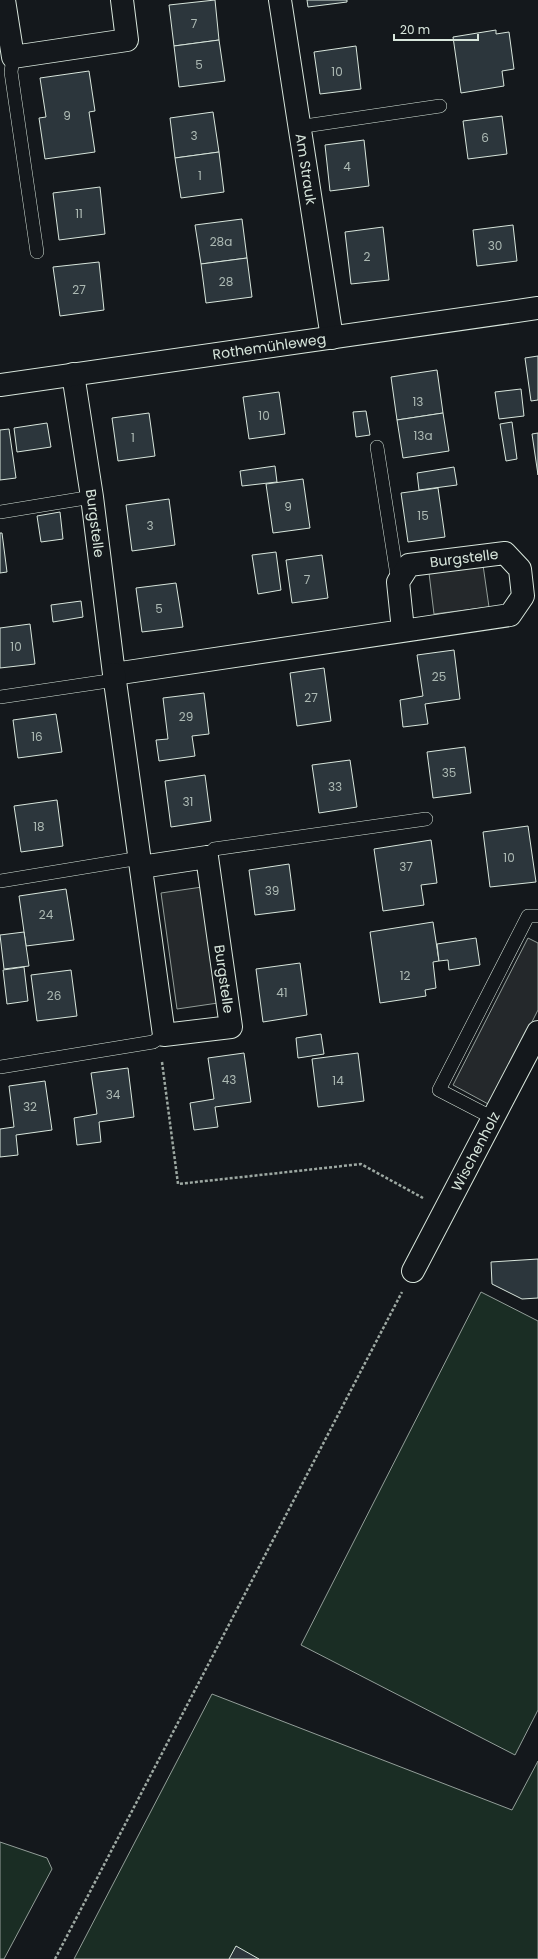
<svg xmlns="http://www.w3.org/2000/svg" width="538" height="1959" viewBox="0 0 538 1959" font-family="Poppins,sans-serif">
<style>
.green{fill:#1a2d24;stroke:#939e99}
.parking{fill:#24282b;stroke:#939e99}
.building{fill:#2c363c;stroke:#d8e6dc}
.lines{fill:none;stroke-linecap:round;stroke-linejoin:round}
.lane-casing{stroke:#d8e6dc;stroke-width:14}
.street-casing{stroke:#d8e6dc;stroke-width:24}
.path{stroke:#9da8a2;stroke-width:2.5;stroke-dasharray:3 2;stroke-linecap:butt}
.lane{stroke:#14181c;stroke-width:13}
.street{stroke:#14181c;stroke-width:22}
.labels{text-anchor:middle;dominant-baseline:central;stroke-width:3;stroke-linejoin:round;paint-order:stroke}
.number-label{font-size:12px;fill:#adbab4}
.street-label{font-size:14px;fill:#d8e6dc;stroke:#14181c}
</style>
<rect width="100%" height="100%" fill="#14181c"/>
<g class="green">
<polygon points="481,1292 538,1321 538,1710 515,1755 301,1645"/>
<polygon points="212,1694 512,1810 538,1761 538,1959 74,1959"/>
<polygon points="0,1842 47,1858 52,1869 4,1959 0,1959"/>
</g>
<g class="parking">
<polygon points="483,565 489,607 434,614 429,573"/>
<polygon points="202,887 218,1003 177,1009 161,893"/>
<polygon points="528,938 538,943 538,1010 490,1105 453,1085"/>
</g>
<g class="building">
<polygon points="215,0 219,40 174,46 169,5"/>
<polygon points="307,0 347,0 347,2 308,7"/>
<polygon points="496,30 496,34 509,32 514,69 502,71 504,86 461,93 453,37"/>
<polygon points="219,40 225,81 179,87 174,46"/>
<polygon points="356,46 361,89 320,94 314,52"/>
<polygon points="89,71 95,111 89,112 95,152 45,159 39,118 46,117 40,78"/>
<polygon points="213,112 219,152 175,158 170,118"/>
<polygon points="502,116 507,154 468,159 463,121"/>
<polygon points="364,140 369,186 330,191 325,145"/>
<polygon points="219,152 224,192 181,198 175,158"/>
<polygon points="100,187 105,234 59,240 53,193"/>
<polygon points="242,219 247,258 201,264 195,225"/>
<polygon points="513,225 517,261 477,266 473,230"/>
<polygon points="383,227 389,280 351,284 345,232"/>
<polygon points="247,258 252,297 206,303 201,264"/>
<polygon points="99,262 104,310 60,316 53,267"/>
<polygon points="538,356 538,400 531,401 525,358"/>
<polygon points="437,370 443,413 397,420 391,377"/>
<polygon points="521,389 524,416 499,419 495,392"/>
<polygon points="279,392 285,434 249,439 243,397"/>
<polygon points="366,411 370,435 356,437 353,412"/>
<polygon points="149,413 155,456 118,461 112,418"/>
<polygon points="443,413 449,451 403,458 397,420"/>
<polygon points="512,422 517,459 506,461 500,424"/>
<polygon points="47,423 51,447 17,452 14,428"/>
<polygon points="9,429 16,478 0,480 0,430"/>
<polygon points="538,433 538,475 532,434"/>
<polygon points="275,466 277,482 242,486 240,471"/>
<polygon points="454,467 457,485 419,490 417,473"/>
<polygon points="303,479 310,528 273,533 266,484"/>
<polygon points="438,488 445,537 408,542 401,493"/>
<polygon points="169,499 175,545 132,551 126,505"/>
<polygon points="60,512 63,539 41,542 37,516"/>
<polygon points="0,533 2,533 7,572 0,573"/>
<polygon points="276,552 281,590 258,594 252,555"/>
<polygon points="322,555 328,598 292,603 286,560"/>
<polygon points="176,583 183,627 142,632 136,588"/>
<polygon points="81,601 83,617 53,622 51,605"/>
<polygon points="30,624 35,664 0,668 0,628"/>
<polygon points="454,650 460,699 425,704 428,724 403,727 400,700 423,696 417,655"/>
<polygon points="324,668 331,721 297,726 290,673"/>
<polygon points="204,693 209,734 192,736 195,756 159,761 156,740 168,739 163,698"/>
<polygon points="56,714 62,752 18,758 13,720"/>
<polygon points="465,747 471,793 433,798 427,752"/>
<polygon points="350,760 357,807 319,813 312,765"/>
<polygon points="205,775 211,821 171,827 165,781"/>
<polygon points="57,800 63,846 21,852 14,806"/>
<polygon points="528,826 536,882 490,887 483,832"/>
<polygon points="431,840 437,883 421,885 424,905 383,911 374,849"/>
<polygon points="289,864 295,910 255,915 249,870"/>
<polygon points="66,889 74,940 26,946 19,896"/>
<polygon points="433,922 439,961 433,962 436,988 425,990 426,996 380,1003 370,932"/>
<polygon points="24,932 29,966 4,969 0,935"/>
<polygon points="476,938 480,965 449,970 448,960 439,961 437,944"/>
<polygon points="300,963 307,1015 263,1022 256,969"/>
<polygon points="24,967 28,1001 7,1004 3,970"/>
<polygon points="71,970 77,1016 37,1021 31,975"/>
<polygon points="321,1034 324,1054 298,1058 296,1038"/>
<polygon points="244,1053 251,1102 215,1107 218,1127 194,1130 190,1103 214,1099 208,1058"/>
<polygon points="358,1053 364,1101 318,1107 312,1059"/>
<polygon points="128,1068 134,1117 99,1122 101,1142 77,1145 74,1118 97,1114 91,1073"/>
<polygon points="45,1081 52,1130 16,1135 18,1155 0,1157 0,1129 14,1127 9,1086"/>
<polygon points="538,1259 538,1298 522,1299 492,1284 491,1262"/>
<polygon points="236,1946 259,1959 229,1959"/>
</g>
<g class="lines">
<defs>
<g id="lane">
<polyline points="13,57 11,72 37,252"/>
<polyline points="298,127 440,106"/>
<polyline points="377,447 398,582"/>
<polyline points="0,512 92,497"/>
<polyline points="0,697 115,680"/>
<polyline points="207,857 214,849 426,819"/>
<polyline points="0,881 140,858"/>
<polyline points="0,1067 153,1042 164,1035"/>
<polyline points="493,1118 439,1090 528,916 538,916"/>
</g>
<g id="street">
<polyline points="4,0 13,57 127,40 122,0"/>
<path id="s1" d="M280 0 332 338"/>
<path id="s2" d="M73 374 92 497 114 674 510 615 523 596 520 569 505 553 409 565 398 582 403 630"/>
<path id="s3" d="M0 385 538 308"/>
<polyline points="114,674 164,1035 231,1027 207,857 141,867"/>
<path id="s4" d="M413 1271 538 1032"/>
</g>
</defs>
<use href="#lane" class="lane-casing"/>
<use href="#street" class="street-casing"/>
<g class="path">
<polyline points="162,1062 178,1184 361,1164 423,1198"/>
<polyline points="55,1959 402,1292"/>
</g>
<use href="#lane" class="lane"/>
<use href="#street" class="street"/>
</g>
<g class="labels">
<g class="number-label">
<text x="194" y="23">7</text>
<text x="199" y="64">5</text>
<text x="337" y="71">10</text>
<text x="67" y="115">9</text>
<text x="194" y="135">3</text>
<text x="485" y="137">6</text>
<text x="347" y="166">4</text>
<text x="200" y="175">1</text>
<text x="79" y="213">11</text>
<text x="221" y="241">28a</text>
<text x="495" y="245">30</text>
<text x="367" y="256">2</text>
<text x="226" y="281">28</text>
<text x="79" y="289">27</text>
<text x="418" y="401">13</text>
<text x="264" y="415">10</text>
<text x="423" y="435">13a</text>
<text x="133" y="437">1</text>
<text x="288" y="506">9</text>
<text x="423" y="515">15</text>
<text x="150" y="525">3</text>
<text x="307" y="579">7</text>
<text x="159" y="608">5</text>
<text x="16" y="646">10</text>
<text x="439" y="676">25</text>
<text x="311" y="697">27</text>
<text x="186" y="716">29</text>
<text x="37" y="736">16</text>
<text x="449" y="772">35</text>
<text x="335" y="786">33</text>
<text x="188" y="801">31</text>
<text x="39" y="826">18</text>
<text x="509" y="857">10</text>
<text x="406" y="866">37</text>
<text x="272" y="890">39</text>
<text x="46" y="914">24</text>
<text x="405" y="975">12</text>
<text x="282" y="992">41</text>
<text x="54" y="995">26</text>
<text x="229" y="1079">43</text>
<text x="338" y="1080">14</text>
<text x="113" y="1094">34</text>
<text x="30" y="1106">32</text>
</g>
<g class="street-label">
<text stroke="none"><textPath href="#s1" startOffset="171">Am Strauk</textPath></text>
<text stroke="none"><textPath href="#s3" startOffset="272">Rothemühleweg</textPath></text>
<text stroke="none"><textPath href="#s2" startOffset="151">Burgstelle</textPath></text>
<text transform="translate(464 558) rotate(-7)">Burgstelle</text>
<text transform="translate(224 979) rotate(82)">Burgstelle</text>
<text stroke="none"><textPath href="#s4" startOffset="135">Wischenholz</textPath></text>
</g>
</g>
<path d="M394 34v6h84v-6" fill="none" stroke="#d8e6dc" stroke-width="2"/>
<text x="400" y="34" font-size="12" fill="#d8e6dc" stroke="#14181c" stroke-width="3" paint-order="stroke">20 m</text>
</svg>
